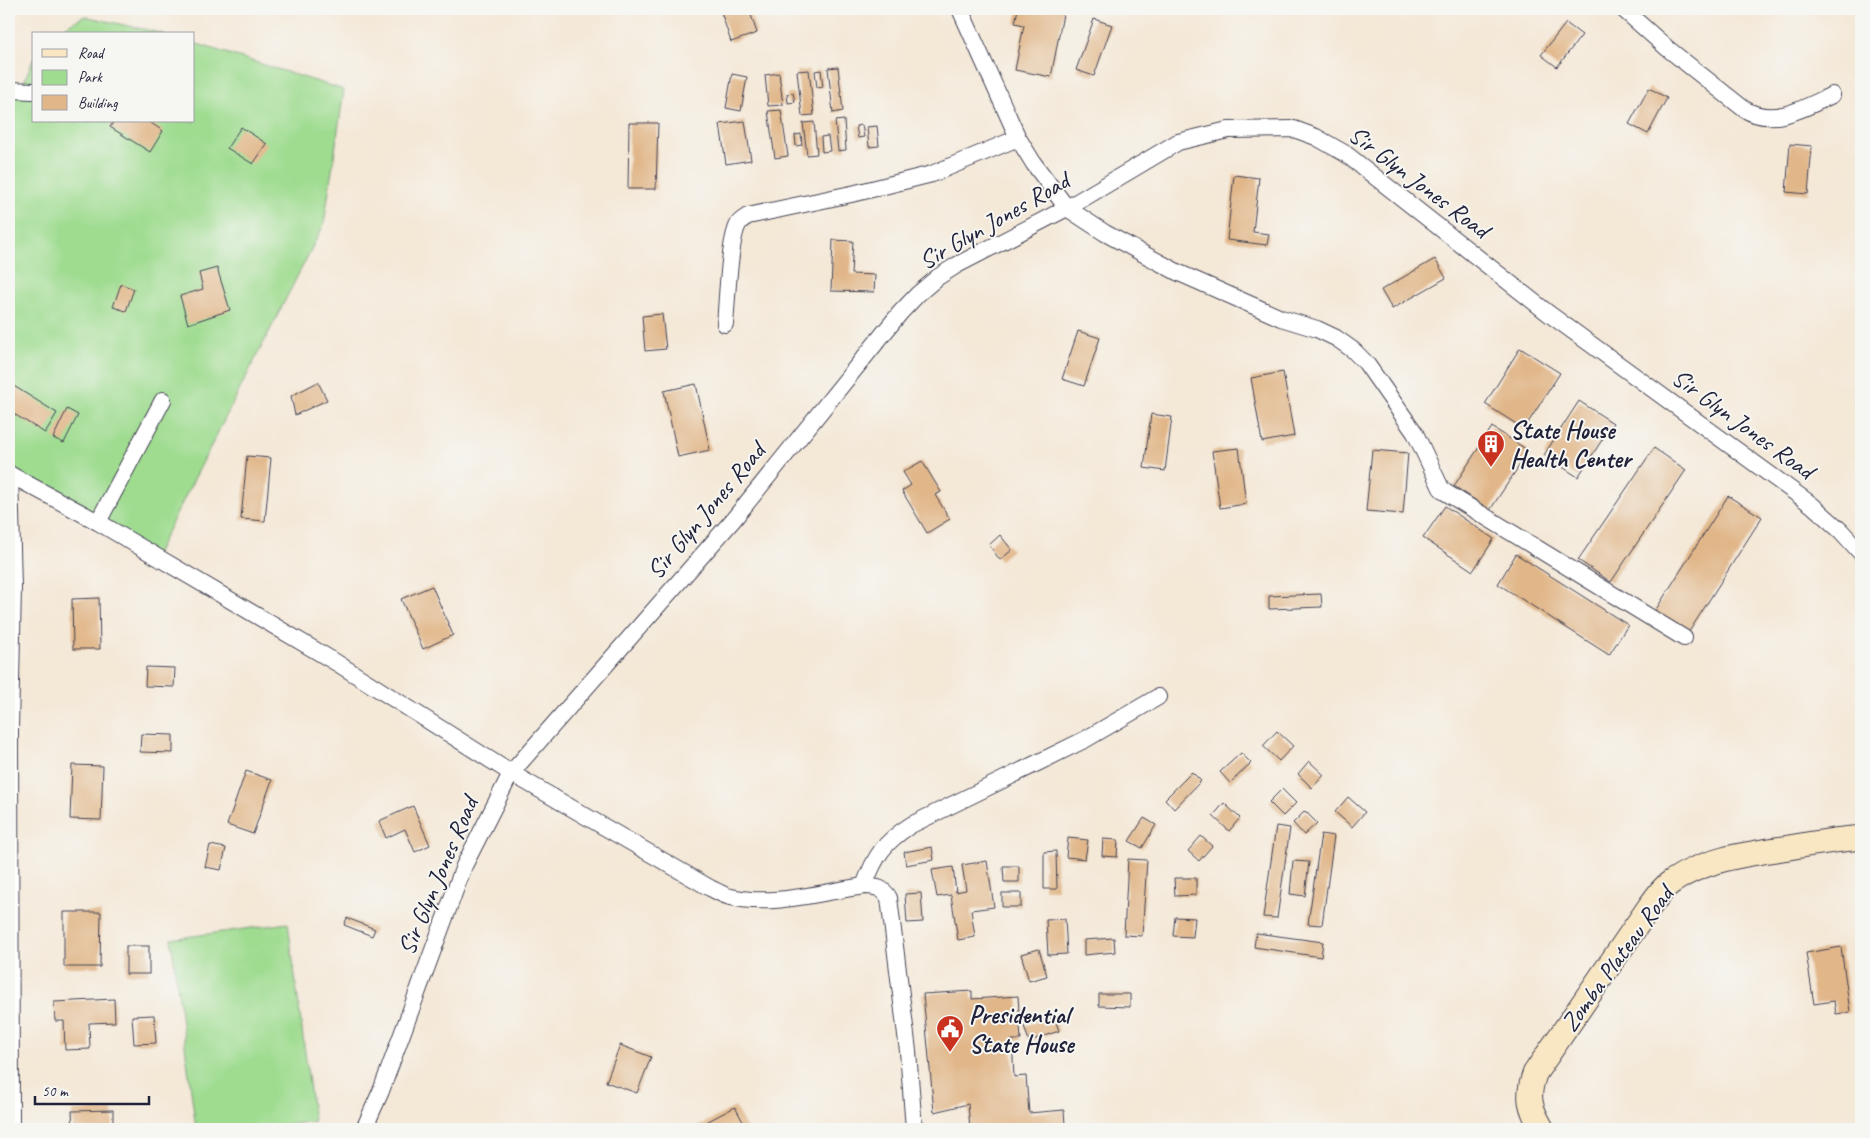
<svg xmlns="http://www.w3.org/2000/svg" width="1870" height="1138" viewBox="0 0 1870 1138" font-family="Caveat,sans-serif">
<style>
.green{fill:#9fdc90;stroke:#607f66}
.building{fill:#e1b78a}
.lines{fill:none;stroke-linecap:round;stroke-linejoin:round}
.street-casing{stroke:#424052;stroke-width:18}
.secondary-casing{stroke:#424052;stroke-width:26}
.street{stroke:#fff;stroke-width:16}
.secondary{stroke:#f9e7c3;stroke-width:24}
.labels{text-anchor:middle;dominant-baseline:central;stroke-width:4;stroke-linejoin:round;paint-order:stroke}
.street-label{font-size:25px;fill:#22223b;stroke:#f6f6f2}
.poi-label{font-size:25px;font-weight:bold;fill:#22223b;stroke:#f6f6f2;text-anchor:start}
</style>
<rect width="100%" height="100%" fill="#f6f6f2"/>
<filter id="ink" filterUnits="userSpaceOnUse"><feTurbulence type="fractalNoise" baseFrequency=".02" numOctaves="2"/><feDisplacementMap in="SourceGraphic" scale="10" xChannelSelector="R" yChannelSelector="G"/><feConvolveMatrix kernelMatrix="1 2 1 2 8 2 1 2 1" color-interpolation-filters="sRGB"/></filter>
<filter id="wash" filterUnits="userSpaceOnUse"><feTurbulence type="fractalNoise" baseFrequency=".0096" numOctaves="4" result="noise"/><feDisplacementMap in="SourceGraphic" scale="20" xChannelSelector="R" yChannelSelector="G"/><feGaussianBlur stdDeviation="1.12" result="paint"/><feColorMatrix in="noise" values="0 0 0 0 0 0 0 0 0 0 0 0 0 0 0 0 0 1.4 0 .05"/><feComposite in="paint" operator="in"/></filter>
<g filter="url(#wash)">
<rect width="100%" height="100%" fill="#f4e8d7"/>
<g class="green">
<polygon points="84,16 165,34 52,34"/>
<polygon points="194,43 344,90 324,224 155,556 9,474 9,92 20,92 34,57 34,121 194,121"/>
<polygon points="288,923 314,1121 254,1129 196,1129 171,939"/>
</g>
<g id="blocks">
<g class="building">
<polygon points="720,9 749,9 757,33 731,42"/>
<polygon points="1018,9 1064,9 1051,77 1015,70 1024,25 1015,23"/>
<polygon points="1094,19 1112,25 1094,76 1076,70"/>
<polygon points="1566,23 1582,35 1557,67 1541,55"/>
<polygon points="838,67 843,111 833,113 828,68"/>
<polygon points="809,70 814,115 802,116 797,71"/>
<polygon points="821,70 823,87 817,88 815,71"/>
<polygon points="779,73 783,105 768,106 765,75"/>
<polygon points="732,74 747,77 741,111 726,108"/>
<polygon points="1649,88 1667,98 1648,134 1629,124"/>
<polygon points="793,93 795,102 788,103 787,94"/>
<polygon points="781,110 788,156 775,158 768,111"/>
<polygon points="844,120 846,150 838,151 835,121"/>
<polygon points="114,121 148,121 163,131 150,152 110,127"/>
<polygon points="745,121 751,160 726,164 720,124"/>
<polygon points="814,122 817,154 807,155 803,123"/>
<polygon points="629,123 658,123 656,189 628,189"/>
<polygon points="862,125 864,137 858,138 856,126"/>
<polygon points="877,126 879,146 869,147 867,127"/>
<polygon points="241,127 267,144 253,164 227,148"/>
<polygon points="801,134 802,145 796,146 795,135"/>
<polygon points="828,136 830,151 822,152 821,137"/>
<polygon points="1790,144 1812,146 1808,194 1786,192"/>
<polygon points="1234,175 1259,178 1253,232 1269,234 1267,245 1227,240"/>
<polygon points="833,240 853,241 851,274 875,275 874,292 831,291"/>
<polygon points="1435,259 1446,278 1392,309 1381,290"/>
<polygon points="217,268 230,310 188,324 180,296 203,289 199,273"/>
<polygon points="121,284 134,289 126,311 113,307"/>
<polygon points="662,314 666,349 645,351 642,316"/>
<polygon points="1078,331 1100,338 1084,386 1062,379"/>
<polygon points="1520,348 1560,373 1524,429 1485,404"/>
<polygon points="1283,372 1294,436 1262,442 1251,378"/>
<polygon points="318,382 327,400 295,415 291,396"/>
<polygon points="9,383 57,413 45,433 9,411"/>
<polygon points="696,384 710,450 678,457 664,391"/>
<polygon points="1579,401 1613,423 1578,477 1544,455"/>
<polygon points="67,409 78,415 64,443 53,438"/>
<polygon points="1151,414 1172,417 1165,471 1144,468"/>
<polygon points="1492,427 1529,451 1490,510 1454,486"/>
<polygon points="1239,448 1246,504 1220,508 1212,451"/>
<polygon points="1654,448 1686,470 1611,582 1578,560"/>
<polygon points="1372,450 1408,453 1403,514 1366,511"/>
<polygon points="247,456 271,458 265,521 241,519"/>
<polygon points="922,461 941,492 935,495 950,519 927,533 902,491 911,485 903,472"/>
<polygon points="1728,496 1762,517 1687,635 1653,614"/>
<polygon points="1445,506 1494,539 1473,571 1423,538"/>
<polygon points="1000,535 1012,550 1000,560 989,545"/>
<polygon points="1516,554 1628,625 1609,655 1498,584"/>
<polygon points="432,586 453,635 423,649 401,599"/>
<polygon points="1321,594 1322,607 1269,609 1269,596"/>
<polygon points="99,598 100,649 73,649 72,599"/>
<polygon points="146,667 175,668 174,687 145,686"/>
<polygon points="1277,731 1293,746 1279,761 1263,746"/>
<polygon points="141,734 173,735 173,753 140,752"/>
<polygon points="1241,753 1251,763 1230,783 1220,772"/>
<polygon points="1309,761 1324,775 1312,788 1298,774"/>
<polygon points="72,765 103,766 101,820 70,819"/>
<polygon points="246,771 272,780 253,834 227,825"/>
<polygon points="1192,772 1201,781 1174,809 1165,799"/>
<polygon points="1282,789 1296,803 1283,816 1269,802"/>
<polygon points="1348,797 1365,812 1352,827 1335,812"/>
<polygon points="1224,803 1240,818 1229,831 1213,816"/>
<polygon points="413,806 430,845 415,852 405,829 386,838 379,821"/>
<polygon points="1305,811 1317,823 1304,835 1293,823"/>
<polygon points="1144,818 1156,825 1142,848 1129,841"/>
<polygon points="1276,826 1290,828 1277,918 1263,917"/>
<polygon points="1321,834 1334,836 1322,925 1308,924"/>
<polygon points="1201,836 1212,846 1199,861 1188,851"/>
<polygon points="1068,838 1088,840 1085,859 1066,857"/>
<polygon points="1103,839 1118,840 1117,857 1102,856"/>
<polygon points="210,845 226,848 221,870 205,867"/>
<polygon points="932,847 934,860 906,865 904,852"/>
<polygon points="1056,851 1057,889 1044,889 1044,852"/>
<polygon points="1128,859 1147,860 1142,936 1124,935"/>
<polygon points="987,861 994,907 971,910 975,937 958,940 951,895 937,897 932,870 953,867 956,892 966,890 962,865"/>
<polygon points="1293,861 1309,862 1305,896 1290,894"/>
<polygon points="1003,866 1019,866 1019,882 1004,882"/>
<polygon points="1174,878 1196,878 1196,895 1175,896"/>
<polygon points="921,893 923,922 907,923 905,894"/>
<rect x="1002" y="893" width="19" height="14"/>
<polygon points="64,912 101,912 100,967 64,967"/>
<polygon points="1175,917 1195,918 1193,937 1173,936"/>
<polygon points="347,918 375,929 372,936 344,925"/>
<polygon points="1065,919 1067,954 1048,955 1046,920"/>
<polygon points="1256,933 1323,942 1321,957 1254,947"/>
<polygon points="1114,938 1115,952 1084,955 1084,940"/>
<rect x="126" y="946" width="23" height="28"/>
<polygon points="1841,947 1850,1012 1836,1014 1834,1001 1814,1004 1806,953"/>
<polygon points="1039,949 1047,976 1029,981 1021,954"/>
<polygon points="972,991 972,999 1018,996 1021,1040 1012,1040 1014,1077 1026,1076 1029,1113 1064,1110 1065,1125 1058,1125 1059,1129 970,1129 968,1104 934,1112 923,994"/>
<polygon points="1099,994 1130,994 1130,1007 1099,1006"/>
<polygon points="114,999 115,1022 89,1023 90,1049 65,1050 64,1021 55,1021 54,1002"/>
<polygon points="154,1015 156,1043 134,1044 132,1016"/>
<polygon points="1054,1016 1059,1031 1029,1041 1024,1026"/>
<polygon points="620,1045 651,1057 637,1093 606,1082"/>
<polygon points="735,1107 747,1129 693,1129"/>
<polygon points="113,1110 113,1129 73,1129 72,1111"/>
</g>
</g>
</g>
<g filter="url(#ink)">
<use href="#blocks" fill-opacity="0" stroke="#424052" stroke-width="1"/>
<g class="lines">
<defs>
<g id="street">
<polyline points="960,9 1018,138 1034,164 1067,208 1105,233 1177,272 1281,318 1317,329 1336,338 1353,350 1366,363 1415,433 1441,488 1445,492 1684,638"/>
<path d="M1623 9 1667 48 1744 109C1773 127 1804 108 1832 95"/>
<polyline points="9,90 34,91"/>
<path d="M725 324C727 304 729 237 739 223 741 220 745 218 748 216L856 193 932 174 1018 138"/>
<path d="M9 474 98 522 337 663 511 773 710 888C717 891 724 896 731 897 772 907 822 892 864 886 876 887 883 887 889 898L908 1051 914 1129"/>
<polyline points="10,474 13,587 10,729 11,1129"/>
<polyline points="98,522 163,400"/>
<path d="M864 886C875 856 884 842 911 825L1086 739 1158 697"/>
<polyline points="364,1129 381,1091 464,866 511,773 733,520 900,313 918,294 938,277 957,265 1067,208 1178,142 1228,130 1294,129 1316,137 1346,154 1548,313 1812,505 1841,531 1861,553"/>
</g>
<path id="secondary" d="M1542 1129C1530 1108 1526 1097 1535 1073L1650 906C1657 897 1663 887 1673 881 1706 859 1747 854 1786 848 1811 844 1836 839 1861 838"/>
</defs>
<use href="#street" class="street-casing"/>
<use href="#secondary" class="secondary-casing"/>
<use href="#street" class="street"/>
<use href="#secondary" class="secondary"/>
</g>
</g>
<defs>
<symbol id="building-pin" viewBox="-11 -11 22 30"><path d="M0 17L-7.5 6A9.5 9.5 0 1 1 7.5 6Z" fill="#c8321e" stroke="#f6f6f2"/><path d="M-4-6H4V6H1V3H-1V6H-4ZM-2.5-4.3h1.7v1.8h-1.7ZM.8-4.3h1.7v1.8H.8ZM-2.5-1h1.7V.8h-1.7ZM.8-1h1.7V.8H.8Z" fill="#fff"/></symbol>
<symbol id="civic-pin" viewBox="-11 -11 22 30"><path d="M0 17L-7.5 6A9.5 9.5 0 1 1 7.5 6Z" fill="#c8321e" stroke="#f6f6f2"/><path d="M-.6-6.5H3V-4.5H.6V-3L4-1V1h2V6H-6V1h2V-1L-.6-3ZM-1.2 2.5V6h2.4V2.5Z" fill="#fff"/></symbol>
</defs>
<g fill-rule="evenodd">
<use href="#building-pin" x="1475" y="428" width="32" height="43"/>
<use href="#civic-pin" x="934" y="1013" width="32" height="43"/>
</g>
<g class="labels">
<g class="street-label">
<text transform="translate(1419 182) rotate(37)">Sir Glyn Jones Road</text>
<text transform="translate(994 221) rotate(-30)">Sir Glyn Jones Road</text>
<text transform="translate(1743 424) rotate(36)">Sir Glyn Jones Road</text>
<text transform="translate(706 511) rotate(-50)">Sir Glyn Jones Road</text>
<text transform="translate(438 876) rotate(-67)">Sir Glyn Jones Road</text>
<text transform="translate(1617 959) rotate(-54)">Zomba Plateau Road</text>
</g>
<g class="poi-label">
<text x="1510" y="430">State House<tspan x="1510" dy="29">Health Center</tspan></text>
<text x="969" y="1015">Presidential<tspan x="969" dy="29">State House</tspan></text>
</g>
</g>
<rect width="1870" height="1138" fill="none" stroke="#f6f6f2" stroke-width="30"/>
<rect x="32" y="32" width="162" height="90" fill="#f6f6f2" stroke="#a1a1a9"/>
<rect x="42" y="49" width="25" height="8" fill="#f9e7c3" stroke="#a1a1a9"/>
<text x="78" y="58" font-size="15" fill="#22223b">Road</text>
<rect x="42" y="70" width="25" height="15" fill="#9fdc90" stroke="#a1a1a9"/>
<text x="78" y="82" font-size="15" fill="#22223b">Park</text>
<rect x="42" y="95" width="25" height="15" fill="#e1b78a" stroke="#a1a1a9"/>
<text x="78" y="108" font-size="15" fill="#22223b">Building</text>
<path d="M35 1096v8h114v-8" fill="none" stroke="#22223b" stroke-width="2.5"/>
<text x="42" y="1096" font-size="15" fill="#22223b" stroke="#f6f6f2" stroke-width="4" paint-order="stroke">50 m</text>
</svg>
